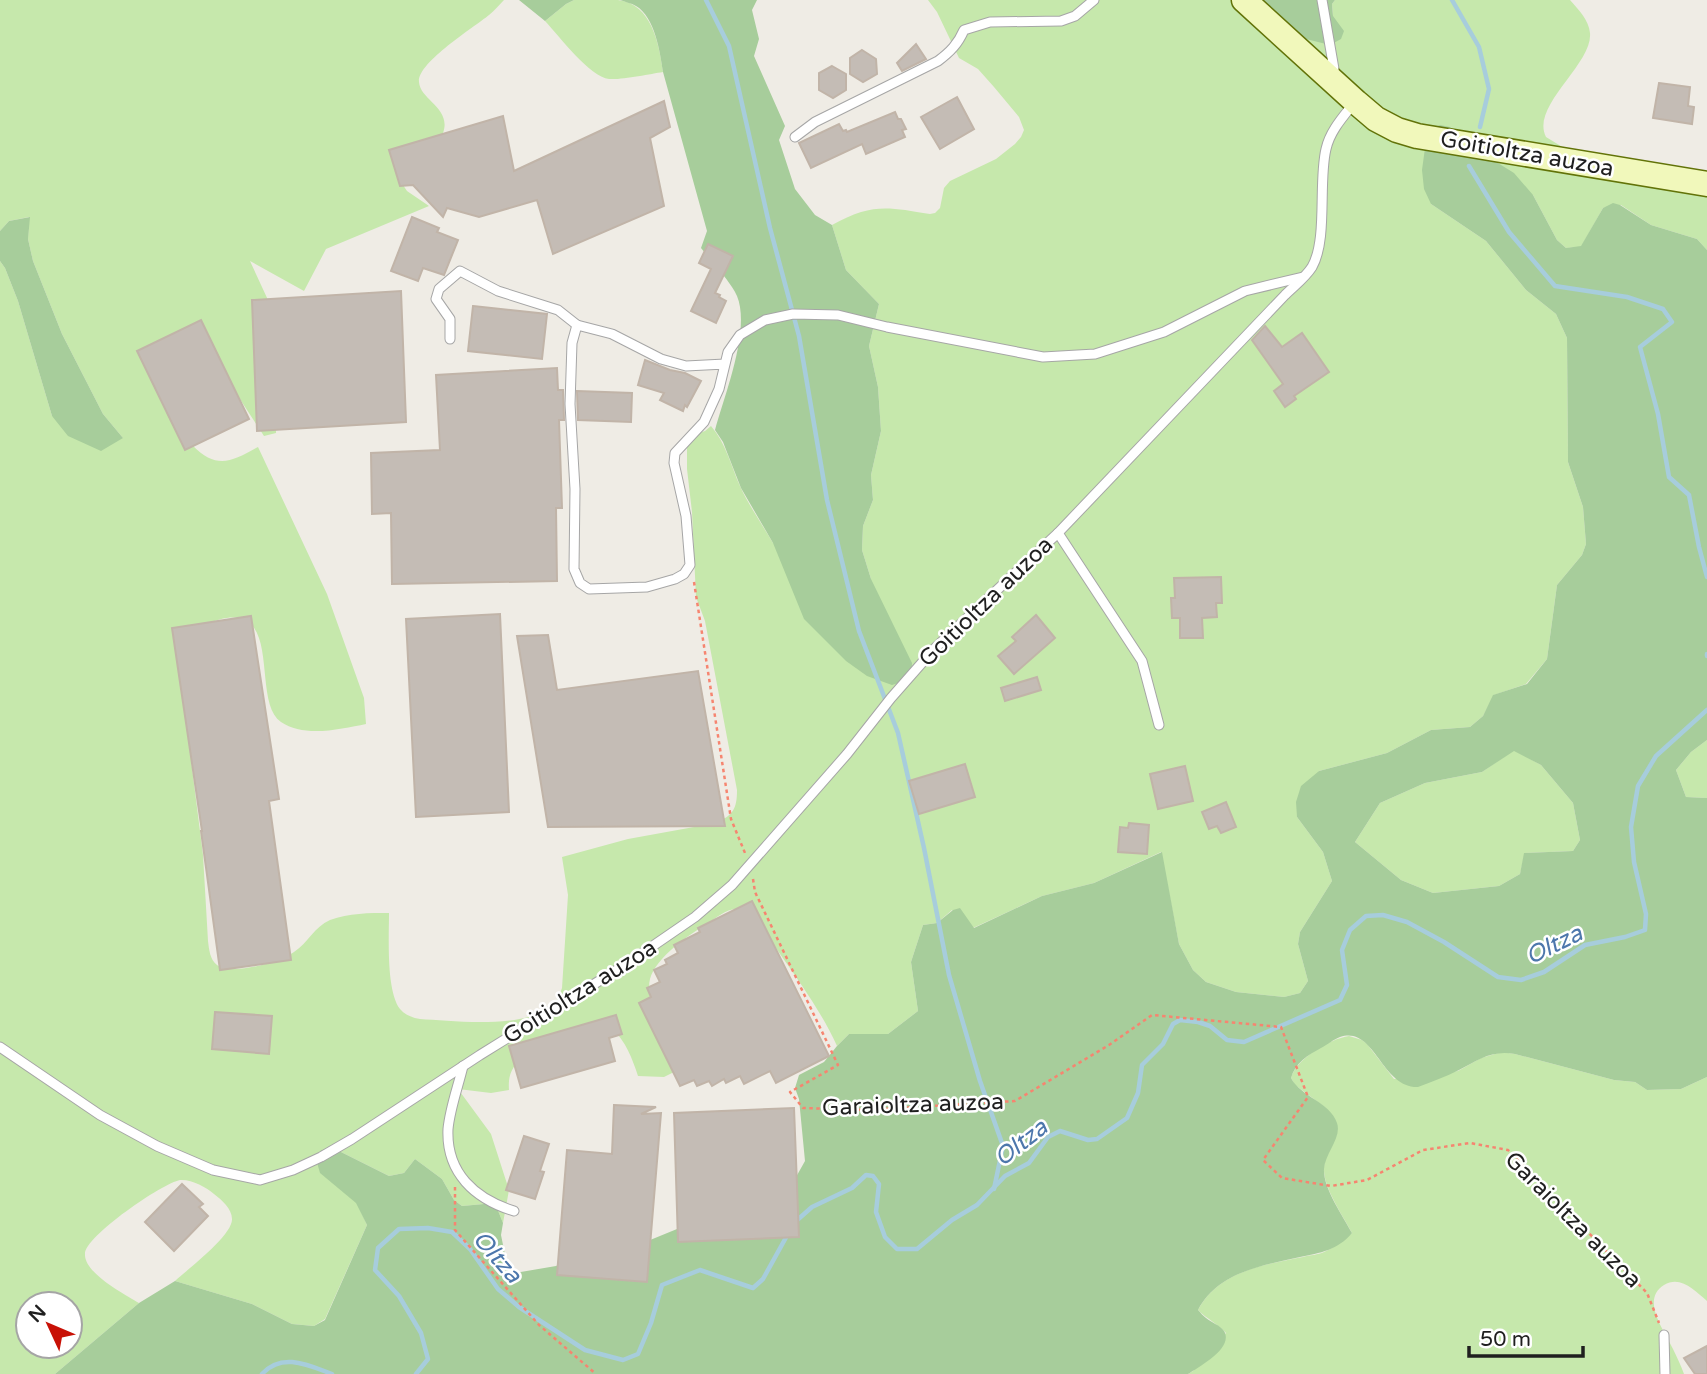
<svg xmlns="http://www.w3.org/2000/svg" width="1707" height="1374" viewBox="0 0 1707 1374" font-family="'Varela Round',sans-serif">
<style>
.grass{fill:#c6e8ac;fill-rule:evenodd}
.forest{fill:#a7cd9b;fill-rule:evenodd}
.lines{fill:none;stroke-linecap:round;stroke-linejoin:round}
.stream{stroke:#a7cddc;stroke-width:4.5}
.building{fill:#c4bcb5;stroke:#c1b4a8;stroke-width:2}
.lane-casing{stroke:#a6a6a6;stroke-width:11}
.secondary-casing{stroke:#627308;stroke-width:27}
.path{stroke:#f68570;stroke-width:2.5;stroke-dasharray:3.5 3.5;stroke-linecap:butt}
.lane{stroke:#fff;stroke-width:9}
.secondary{stroke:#f1f8bb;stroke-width:24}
.labels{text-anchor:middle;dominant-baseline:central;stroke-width:5;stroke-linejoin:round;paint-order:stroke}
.street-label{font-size:23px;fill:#1f1f1f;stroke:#fff}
.water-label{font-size:24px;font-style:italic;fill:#4d77ac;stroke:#fff}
</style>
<rect width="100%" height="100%" fill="#efece5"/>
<g class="grass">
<path d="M0 0H504C499 5 494 11 489 15 473 28 417 63 419 82 420 100 452 108 443 133L401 182 407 191 429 206 326 249 304 291 250 261 274 313 276 433 264 436 202 341 192 445C217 470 231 462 258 447L327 594 364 698 366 724C341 729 304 738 281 722 248 700 290 586 202 626L193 707 191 760 203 855 208 941C209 949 210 960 217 965 232 976 280 962 294 952 308 943 314 927 330 920 349 913 369 913 389 913 389 938 386 990 400 1009 405 1015 413 1018 420 1019 454 1021 530 1030 555 1003 559 999 560 993 562 988L568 895 562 857 628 839 716 823C733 815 737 809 737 790L705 621 696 597 692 512 687 469V437L705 431 711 426C726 443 731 466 740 486 749 506 762 524 773 543L871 579 862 550 863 526 873 500 871 475 881 431 878 387 869 346 879 304 846 270 832 225C872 203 887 207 930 214L935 213 940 208 944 188 950 181 996 159 1015 144 1021 137 1024 130 1019 117 994 87 978 69 959 58 937 12 928 0H1253L1333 16 1332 4 1335 0H1570C1578 9 1589 20 1590 33 1593 64 1530 106 1546 137L1564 148 1707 179V250L1697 239 1651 225 1621 205 1603 208 1581 247 1566 248 1557 240 1533 195 1431 204 1486 241 1526 290 1556 314 1567 338 1568 462 1583 507 1586 544 1582 555 1557 585 1547 659 1526 684 1494 695 1483 716 1470 727 1431 730 1387 753 1319 771 1297 817 1323 852 1332 881 1300 932 1298 944 1308 981 1300 993 1284 997 1236 992 1206 982 1193 970 1179 944 1161 852 1094 883 1042 896 973 928 952 910 937 923 923 925 911 962 918 1011 888 1034H849L837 1046C822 1013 801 984 780 954 771 941 757 917 741 910 731 905 716 918 708 923 689 935 656 957 650 979 644 1003 668 1048 678 1070L664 1077 638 1076C632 1058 626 1042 612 1028L522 1058C511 1068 508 1076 509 1090L491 1093 458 1089 491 1134 509 1190 503 1223 495 1203 462 1206 454 1200 442 1179 415 1159 404 1173 389 1176 335 1149 321 1173 357 1203 367 1225 325 1319 314 1326 292 1324 252 1304 175 1281C187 1270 233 1235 232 1219 232 1209 222 1200 214 1194 206 1187 191 1179 180 1180 163 1183 85 1236 85 1254 84 1273 124 1294 139 1303L55 1374H0V261L5 268 18 301 52 416 123 438 103 414 62 334 33 261 28 239 29 217 9 221 0 231ZM28 1304H70V1346H28Z"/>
<path d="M574 0C588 0 604 0 618 0 652 4 659 44 663 72 650 74 622 80 609 79 590 77 559 36 545 21L566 4Z"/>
<polygon points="1707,740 1707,798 1686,797 1676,770 1691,752"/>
<polygon points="1514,750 1541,765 1573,803 1580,840 1573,851 1525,853 1520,874 1499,886 1433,893 1401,880 1355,842 1380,803 1425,783 1482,772"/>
<path d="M1349 1036 1362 1040 1367 1044 1394 1079 1458 1071 1481 1058 1502 1052 1515 1054 1614 1080 1635 1082 1647 1090 1681 1089 1707 1077V1301C1695 1291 1681 1275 1664 1285 1640 1300 1665 1331 1673 1349 1677 1357 1681 1366 1684 1374H1188L1193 1371 1226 1333C1218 1324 1207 1319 1198 1310 1219 1271 1263 1265 1303 1257 1310 1255 1318 1255 1324 1252 1334 1248 1343 1239 1352 1233 1343 1216 1325 1190 1324 1171 1323 1159 1332 1145 1337 1134L1326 1108 1295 1085 1291 1078C1296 1059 1329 1039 1349 1036Z"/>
</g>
<g class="forest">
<polygon points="519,0 574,0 566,4 545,21"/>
<path d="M620 0H757L752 10 759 39 754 56 785 126 779 140 795 189 815 215 832 225 846 270 879 304 869 346 878 387 881 431 871 475 873 500 863 526 862 550 871 579 912 663 911 679 892 685 867 676 846 661 804 619 773 543 741 488 723 442 715 430C724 396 751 330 737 296 733 285 710 259 701 248L707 231 663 72C660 52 655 17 636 6 631 3 625 2 620 0Z"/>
<polygon points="1253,0 1335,0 1332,4 1333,16 1344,31 1341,39 1330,45 1306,39"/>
<path d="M1440 125 1450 127 1472 147 1514 173 1533 195 1557 240 1566 248 1581 246 1603 208 1613 203 1620 205 1651 225 1697 239 1707 250V740L1691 752 1676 770 1686 797 1707 798V1077L1681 1089 1647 1090 1635 1082 1614 1080 1515 1054C1491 1050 1479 1060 1459 1070 1445 1077 1431 1082 1418 1087 1381 1088 1375 1025 1340 1037 1334 1039 1327 1045 1321 1048 1308 1055 1295 1063 1291 1078 1301 1097 1330 1102 1337 1123 1342 1138 1325 1153 1324 1169 1323 1188 1343 1216 1352 1233 1338 1250 1320 1253 1300 1257 1261 1266 1218 1272 1198 1310 1201 1313 1203 1316 1206 1318 1212 1323 1220 1325 1224 1331 1234 1348 1200 1366 1188 1374H55L139 1303 175 1281 252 1304 292 1324 314 1326 325 1320 367 1225 356 1203 320 1173 316 1159 321 1150 335 1149 389 1176 404 1173 415 1159 442 1179 454 1200 462 1206 495 1203 503 1223 501 1235 509 1274 556 1266 577 1255 616 1254 677 1229 714 1224 782 1202 805 1161 799 1099 795 1088 799 1075 824 1062 837 1046 849 1034H888L918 1011 911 962 923 925 937 923 953 910 960 908 974 928 1042 896 1094 883 1162 852 1179 944 1193 970 1206 982 1236 992 1284 997 1300 993 1308 981 1298 944 1300 932 1332 881 1323 852 1297 817 1296 802 1301 786 1319 771 1387 753 1431 730 1470 727 1483 716 1493 695 1527 684 1547 659 1557 585 1582 555 1586 544 1583 507 1568 462 1567 338 1556 314 1526 290 1486 241 1431 204 1424 189 1422 170 1426 141 1433 128ZM1514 751 1541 765 1573 803 1580 840 1573 851 1524 853 1520 874 1499 886 1433 893 1401 880 1355 842 1380 803 1425 783 1482 772Z"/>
<polygon points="30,217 28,239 33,261 62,334 103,414 123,438 101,451 68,436 52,416 18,301 5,268 0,261 0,231 9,221"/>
</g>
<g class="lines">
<g class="stream">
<polyline points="706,0 729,46 770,228 799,336 827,500 859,631 898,733 924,848 949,975 980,1081 1003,1146 994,1189"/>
<polyline points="1452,0 1479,47 1489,89 1480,127"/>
<polyline points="1469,166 1509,232 1555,286 1627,297 1663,309 1672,322 1640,347 1658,414 1669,477 1689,495 1699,547 1707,577"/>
<polyline points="1707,654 1707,656"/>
<polyline points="795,1222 812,1207 852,1188 866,1175 873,1176 879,1184 876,1212 885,1237 897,1249 917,1249 952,1220 977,1205 1005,1176 1029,1163 1048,1137 1060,1131 1088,1140 1097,1139 1127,1118 1138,1093 1142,1065 1163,1044 1173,1024 1180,1020 1198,1022 1210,1026 1227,1040 1244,1042 1340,1000 1347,985 1342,950 1350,930 1366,916 1383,915 1407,922 1444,942 1498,977 1521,980 1544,972 1585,945 1625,937 1645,930 1646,914 1634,862 1631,827 1638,786 1656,756 1707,710"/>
<path d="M262 1374C282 1352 308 1365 332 1374"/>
<polyline points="416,1374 428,1359 421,1333 399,1296 375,1270 378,1248 399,1229 428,1228 452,1232 470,1249 498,1289 519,1307 585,1350 623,1360 638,1354 651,1323 662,1285 700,1270 753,1288 763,1279 789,1232"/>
</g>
</g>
<g class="building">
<polygon points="916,44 926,59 902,71 897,63"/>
<polygon points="862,50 876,59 877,74 863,82 850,74 850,58"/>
<polygon points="832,66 846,74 846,90 833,98 819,90 819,73"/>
<polygon points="1659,83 1690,87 1688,106 1694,107 1692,124 1653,118"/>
<polygon points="957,97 974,129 940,149 921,117"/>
<polygon points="664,101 670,127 650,138 664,206 553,254 537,200 479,217 447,208 443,217 413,185 400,186 389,150 503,116 514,171"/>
<polygon points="895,112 898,119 901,119 906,129 902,130 905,137 866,154 862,144 811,168 799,143 839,124 843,131 846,130 847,132"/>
<polygon points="412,217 439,228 437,232 458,240 444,275 423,268 418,281 391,271"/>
<polygon points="708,244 733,256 715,293 720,295 719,297 726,301 716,323 691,311 711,269 699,263"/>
<polygon points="401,291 406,422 257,431 252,300"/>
<polygon points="473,306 547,314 542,359 468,351"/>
<polygon points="201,320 249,419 185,450 137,351"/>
<polygon points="1265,326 1282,347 1302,333 1329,372 1294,396 1296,399 1285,407 1274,391 1283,384 1252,340"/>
<polygon points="645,360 670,370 685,373 701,381 687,407 685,405 683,411 660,400 664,393 638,385"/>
<polygon points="557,368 558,390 563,390 564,420 559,420 562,508 556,508 557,581 392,584 391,513 372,514 371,453 440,450 436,375"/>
<polygon points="577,391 632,393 631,422 578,420"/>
<polygon points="1221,577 1222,603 1216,603 1217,617 1202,618 1203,638 1180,638 1180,618 1172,618 1171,598 1175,598 1174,578"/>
<polygon points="500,614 509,812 416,817 406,619"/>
<polygon points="1036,615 1055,638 1014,674 998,656 1016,641 1012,637"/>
<polygon points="251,616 279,799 269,801 291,960 220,970 201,831 202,831 172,628"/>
<polygon points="548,635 557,690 698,671 725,826 548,827 517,636"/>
<polygon points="1037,677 1041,690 1005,701 1001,688"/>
<polygon points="965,764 975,797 919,814 909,781"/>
<polygon points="1185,766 1193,801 1158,809 1150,774"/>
<polygon points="1226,802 1236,827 1221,833 1217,826 1209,829 1202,812"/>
<polygon points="1129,823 1149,825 1147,854 1118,852 1120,827 1128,828"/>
<polygon points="752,901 829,1056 776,1083 770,1071 744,1084 740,1076 726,1083 724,1079 712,1086 709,1081 697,1086 694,1080 680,1086 639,1003 651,997 647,988 660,982 654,970 667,964 665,960 678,953 674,945 700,932 698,928"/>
<polygon points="215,1012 272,1016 269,1054 212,1049"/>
<polygon points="616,1015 622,1034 609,1038 615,1061 521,1088 509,1046"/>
<polygon points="614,1105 656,1107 641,1114 661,1113 647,1282 557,1275 567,1150 612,1154"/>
<polygon points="794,1108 799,1237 678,1242 674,1113"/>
<polygon points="524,1136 549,1144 540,1171 544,1172 535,1199 506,1190"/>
<polygon points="182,1184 203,1204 199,1207 208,1216 174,1251 145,1222"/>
<polygon points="1707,1346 1707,1374 1695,1374 1684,1358"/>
</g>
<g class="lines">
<defs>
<g id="lane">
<polyline points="1322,0 1334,69 1332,74"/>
<path d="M795 137 815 122 938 61C950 52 958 44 964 30L990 22 1061 21 1075 16 1094 0"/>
<polyline points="450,339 450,319 436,299 439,289 460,271 498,291 558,310 577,325"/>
<polyline points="725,364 686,366 661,359 612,334 577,325 572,343 570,404 575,489 574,569 580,583 589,589 647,587 675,579 684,574 690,565 686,516 674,463 675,453 704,422 719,389 728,352 740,335 765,320 793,314 838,315 887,327 1043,357 1095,354 1164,332 1245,291 1303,277"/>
<polyline points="1058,533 1142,661 1159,725"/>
<path d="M0 1047 100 1115 157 1146 213 1170 260 1180 293 1170 321 1157 352 1139 480 1055 628 963 695 917 732 885 847 754 891 698 935 648 1058 533 1285 295C1294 286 1305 278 1312 267 1328 239 1318 182 1326 149 1330 131 1343 117 1354 103"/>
<path d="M463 1066C458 1087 450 1108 448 1129 446 1173 475 1199 514 1211"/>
<polyline points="1664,1335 1665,1374"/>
</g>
<polyline id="secondary" points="1244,0 1356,102 1376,119 1397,130 1417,136 1707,184"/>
</defs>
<use href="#lane" class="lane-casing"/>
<use href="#secondary" class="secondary-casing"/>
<g class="path">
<polyline points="694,582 731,819 745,853"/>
<polyline points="753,879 755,892 838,1065 790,1092 803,1108 867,1110 1015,1101 1109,1045 1152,1015 1281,1027 1308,1097 1263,1160 1282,1178 1331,1186 1367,1180 1423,1150 1470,1143 1508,1150 1647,1293 1659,1323"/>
<polyline points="455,1187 455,1230 539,1325 596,1374"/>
</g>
<use href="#lane" class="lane"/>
<use href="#secondary" class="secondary"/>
</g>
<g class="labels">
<g class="street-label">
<text transform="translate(1527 154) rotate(10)">Goitioltza auzoa</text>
<text transform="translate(986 602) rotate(-44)">Goitioltza auzoa</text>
<text transform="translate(580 992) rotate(-32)">Goitioltza auzoa</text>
<text transform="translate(913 1105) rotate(-2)">Garaioltza auzoa</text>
<text transform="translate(1573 1220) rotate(45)">Garaioltza auzoa</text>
</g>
<g class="water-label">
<text transform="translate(1554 945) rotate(-26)">Oltza</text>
<text transform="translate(1021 1143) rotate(-38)">Oltza</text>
<text transform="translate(497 1257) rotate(49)">Oltza</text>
</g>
</g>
<g transform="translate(49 1325) rotate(314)"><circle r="33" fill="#ffffff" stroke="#a5a5a5" stroke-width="2"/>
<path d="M0-5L12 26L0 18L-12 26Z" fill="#c81106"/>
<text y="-10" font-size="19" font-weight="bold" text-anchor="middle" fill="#1f1f1f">N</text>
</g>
<path d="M1469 1346v10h114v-10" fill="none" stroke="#1f1f1f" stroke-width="3.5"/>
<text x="1480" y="1346" font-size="21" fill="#1f1f1f" stroke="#ffffff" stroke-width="5" paint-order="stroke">50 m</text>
</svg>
